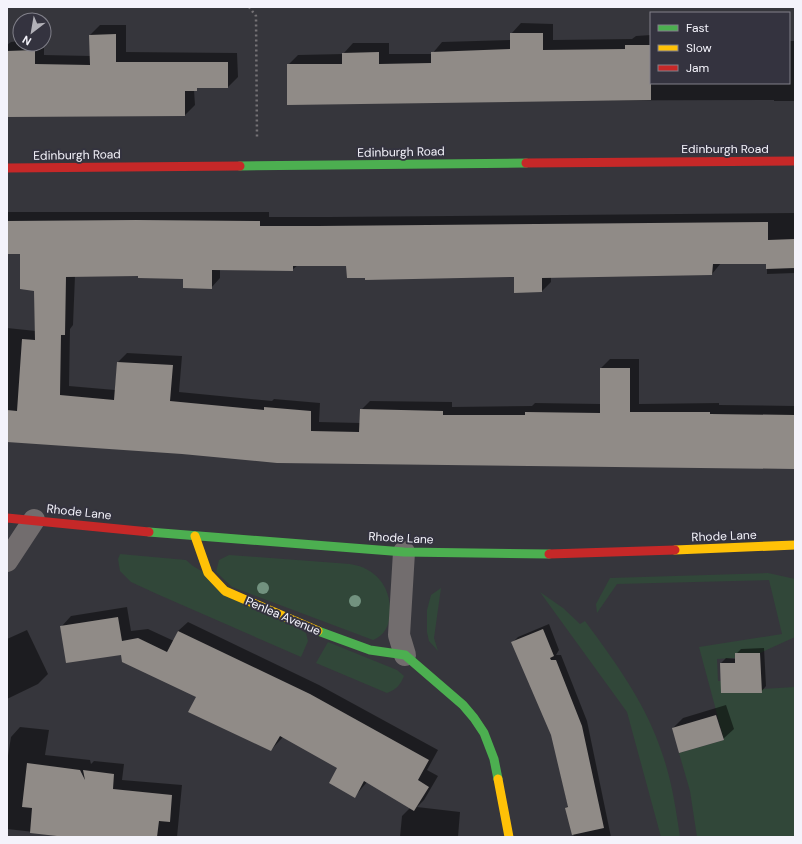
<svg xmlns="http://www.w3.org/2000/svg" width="802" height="844" viewBox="0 0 802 844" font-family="'DM Sans',sans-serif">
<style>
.green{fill:#314739}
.shadow{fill:#0007}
.building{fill:#908b87}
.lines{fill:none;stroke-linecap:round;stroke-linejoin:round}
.path{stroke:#767376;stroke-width:2.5;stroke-dasharray:2 3;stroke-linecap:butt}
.street{stroke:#726d6e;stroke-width:22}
.fast{stroke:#4caf50;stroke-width:9}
.slow{stroke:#ffc107;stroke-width:9}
.jam{stroke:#c62828;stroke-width:9}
.tree{fill:#72927f}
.labels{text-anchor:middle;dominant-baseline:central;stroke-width:4;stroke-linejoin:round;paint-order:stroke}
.street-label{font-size:12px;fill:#f4f3fb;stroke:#34333f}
</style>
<rect width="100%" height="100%" fill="#36363c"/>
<g class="green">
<polygon points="120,554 186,560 193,566 306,633 308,641 301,657 157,594 131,582 120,571 118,559"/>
<path d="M229 555 350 564C376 568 391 587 390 613 389 626 385 635 373 640L232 587 216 572 219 560Z"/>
<polygon points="768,573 795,579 795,637 760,653 735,653 735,658 717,659 718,681 736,680 761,689 795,687 795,837 697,837 690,791 679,753 724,740 699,647 782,634 769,580 617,584 597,613 596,604 610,578"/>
<polygon points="441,588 434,638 438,651 429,641 427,632 427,610 431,595"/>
<path d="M540 592 563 608 580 624 585 621C616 663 647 705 663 756 672 782 676 810 680 837H661L627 712Z"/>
<path d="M328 642 397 670 404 676C400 685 397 689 387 693L316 663Z"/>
</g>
<g class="shadow">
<polygon points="521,23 553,24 553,40 632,39 636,36 651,35 651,83 789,83 789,41 795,41 795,105 794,101 774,101 774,100 434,101 288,65 298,55 343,54 353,43 389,43 389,54 432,54 442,42 511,40 511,34"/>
<polygon points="100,25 126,25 126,52 237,53 238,77 228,87 199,87 194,90 195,105 185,115 7,116 7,45 11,42 20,41 20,44 44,44 44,41 44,55 91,56 90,35"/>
<polygon points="7,212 269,212 269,217 328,217 795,213 795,273 767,274 767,262 721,263 712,274 551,277 551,282 542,291 515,276 366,277 347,265 298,265 292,270 220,269 220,278 211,288 184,278 139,275 75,276 73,325 70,329 69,386 115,390 118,362 127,353 182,356 179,392 272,401 274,399 320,403 319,422 360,423 361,410 370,401 452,402 452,407 532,406 535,403 601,404 601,368 610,359 639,359 639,404 719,403 719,405 795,406 795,467 182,453 7,440 7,328 36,331 35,287 21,254 7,254"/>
<polygon points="127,607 131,631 148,629 174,641 178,631 188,622 319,685 438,750 427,770 438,776 424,800 417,807 460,812 458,837 400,837 402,816 410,808 367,782 355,796 338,767 283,737 271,750 197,697 122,653 62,626 71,616"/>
<polygon points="549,624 559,650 556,655 561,655 587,721 611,837 574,837 566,808 568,806 552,735 513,642 518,637"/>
<polygon points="27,630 48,674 38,684 7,699 7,639"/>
<polygon points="764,648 766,686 761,692 721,663 726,658 736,659 736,654 741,649"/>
<polygon points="726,705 734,729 723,739 673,728 683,718"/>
<polygon points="20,727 49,730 45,755 90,760 91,764 94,761 124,764 122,780 182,785 177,837 79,837 7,829 7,762 11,737"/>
</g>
<g class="building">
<polygon points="510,33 543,33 543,50 625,49 625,45 651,45 651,100 287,105 287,64 342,64 342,53 379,52 379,64 431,63 431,52 510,49"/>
<polygon points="116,34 116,62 228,62 228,88 197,88 197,91 185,91 185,116 7,117 7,51 35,50 35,64 90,65 89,35"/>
<polygon points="136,220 260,221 260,226 318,226 768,222 768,240 795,239 795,268 766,269 766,264 713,264 712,275 542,278 542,292 514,293 514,277 365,280 365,278 347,278 346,266 293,266 293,271 212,270 212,289 183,288 183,279 138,278 138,276 66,277 65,335 61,335 60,395 114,400 117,362 173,365 170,401 264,410 264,407 311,411 311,431 359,432 360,409 443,411 443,415 525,415 525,412 600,413 600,368 630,368 630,412 710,412 710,414 795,415 795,469 277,463 182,454 7,442 7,410 17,411 22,339 35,340 34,291 20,289 20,254 7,254 7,221"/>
<polygon points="118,617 122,641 138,638 167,652 178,631 310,694 429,760 418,780 429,787 414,811 364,781 355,798 329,783 337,768 280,736 271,751 188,712 196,697 122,662 121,655 66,663 60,626"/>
<polygon points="543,629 554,656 550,658 551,660 556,660 582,726 604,828 572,835 565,808 568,807 551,735 511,642"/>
<polygon points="735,653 760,653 762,693 721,693 720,663 735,663"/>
<polygon points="716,715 724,740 679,753 672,728"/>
<polygon points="27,763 80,770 85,780 83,770 114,774 113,789 172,795 170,822 159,821 157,837 66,837 30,833 32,808 22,807"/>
</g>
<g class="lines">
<polyline class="path" points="249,7 256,16 257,138"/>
<g class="street">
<polyline points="404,552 399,635 405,655"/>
<polyline points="7,561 34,520"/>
</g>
<g class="fast">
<polyline points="240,166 526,163"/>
<polyline points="149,532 404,552 549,554"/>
<polyline points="318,631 370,650 405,655 463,705 474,718 484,733 494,759 498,779"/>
</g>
<g class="slow">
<polyline points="195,536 208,573 225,591 318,631"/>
<polyline points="675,550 795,545"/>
<polyline points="498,779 509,837"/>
</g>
<g class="jam">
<polyline points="526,163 795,161"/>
<polyline points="7,168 240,166"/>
<polyline points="7,518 149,532"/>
<polyline points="549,554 675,550"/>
</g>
</g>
<g class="tree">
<circle cx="263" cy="588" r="6"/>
<circle cx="355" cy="601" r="6"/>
</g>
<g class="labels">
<g class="street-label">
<text x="725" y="149">Edinburgh Road</text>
<text transform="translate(401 152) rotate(-1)">Edinburgh Road</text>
<text transform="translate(77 155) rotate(-1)">Edinburgh Road</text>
<text transform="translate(79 512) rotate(6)">Rhode Lane</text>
<text transform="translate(724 536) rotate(-2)">Rhode Lane</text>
<text transform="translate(401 538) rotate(3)">Rhode Lane</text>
<text transform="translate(283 616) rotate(23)">Penlea Avenue</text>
</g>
</g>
<rect width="802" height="844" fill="none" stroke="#f4f3fb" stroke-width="16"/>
<rect x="650" y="12" width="140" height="72" fill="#34333f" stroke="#81808a"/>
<rect x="658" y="25" width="20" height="6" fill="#4caf50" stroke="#81808a"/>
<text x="686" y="32" font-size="12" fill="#f4f3fb">Fast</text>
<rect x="658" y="45" width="20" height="6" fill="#ffc107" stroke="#81808a"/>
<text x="686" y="52" font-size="12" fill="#f4f3fb">Slow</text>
<rect x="658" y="65" width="20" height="6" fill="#c62828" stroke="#81808a"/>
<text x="686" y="72" font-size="12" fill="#f4f3fb">Jam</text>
<g transform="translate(32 32) rotate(211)"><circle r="19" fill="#34333f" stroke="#81808a"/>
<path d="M0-3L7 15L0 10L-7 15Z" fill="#b2b1b8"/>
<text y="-6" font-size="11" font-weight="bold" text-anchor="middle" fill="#f4f3fb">N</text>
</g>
</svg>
